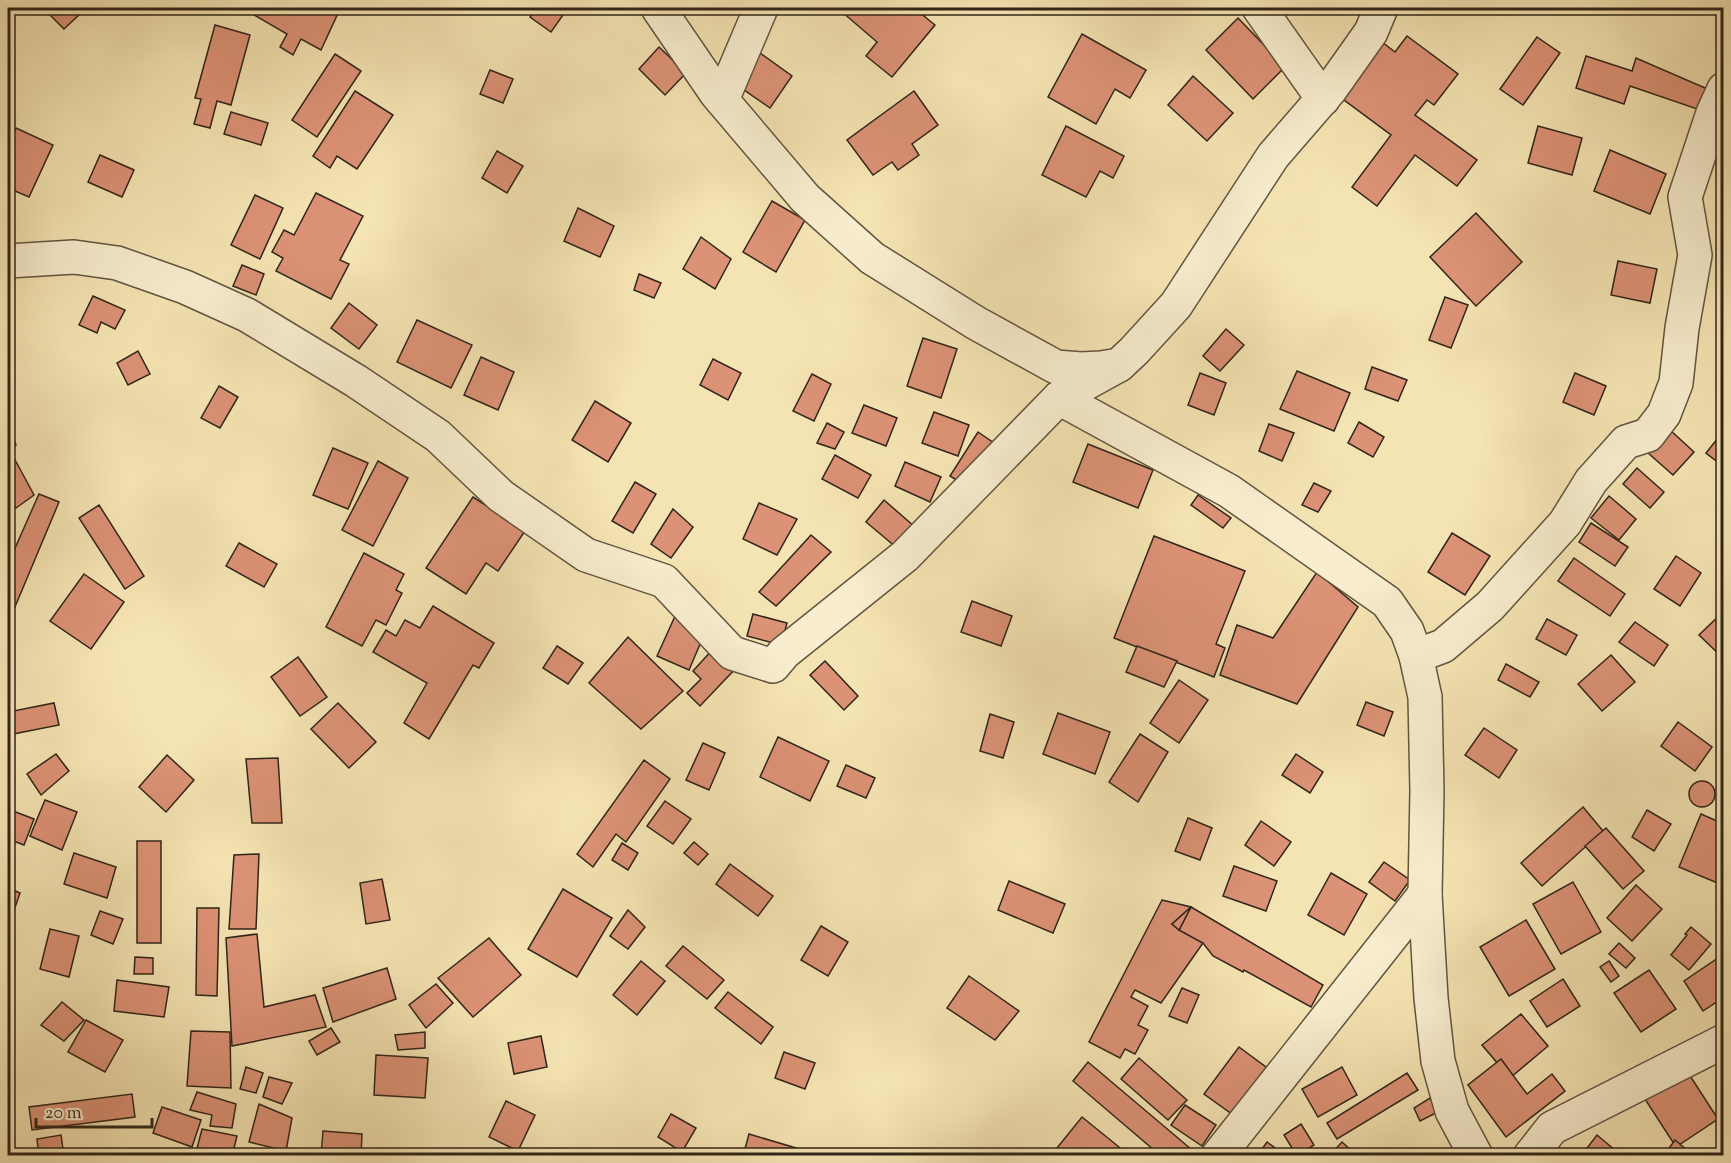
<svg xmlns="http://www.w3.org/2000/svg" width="1731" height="1163" viewBox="0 0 1731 1163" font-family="'Sorts Mill Goudy',serif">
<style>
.building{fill:#dc9276;stroke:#302519;stroke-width:1.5}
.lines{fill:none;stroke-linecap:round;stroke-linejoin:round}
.street-casing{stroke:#615540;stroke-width:36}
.street{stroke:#f8edce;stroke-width:33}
</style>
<rect width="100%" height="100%" fill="#f5e4b3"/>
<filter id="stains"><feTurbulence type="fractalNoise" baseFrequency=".00333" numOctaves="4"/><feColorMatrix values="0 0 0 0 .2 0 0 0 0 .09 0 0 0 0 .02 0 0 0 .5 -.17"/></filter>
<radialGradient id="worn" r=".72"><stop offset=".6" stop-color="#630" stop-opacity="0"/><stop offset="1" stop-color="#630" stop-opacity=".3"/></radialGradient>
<g class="building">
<polygon points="45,8 75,8 81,13 64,29 44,9"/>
<polygon points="258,8 333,8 339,11 321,50 301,39 293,55 280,47 287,34 254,15"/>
<polygon points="536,8 568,8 551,32 530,17"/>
<polygon points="845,8 914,8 935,25 892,77 866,56 877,42 842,12"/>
<polygon points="1238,18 1285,67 1253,99 1206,50"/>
<polygon points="215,25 250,35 231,105 217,101 210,128 194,124 201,99 195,98"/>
<polygon points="1082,34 1146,70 1130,98 1115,89 1096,124 1048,97"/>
<polygon points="1407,36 1458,74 1434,105 1427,100 1415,115 1477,160 1457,186 1415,155 1377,206 1352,187 1391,135 1340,97 1382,42 1395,52"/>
<polygon points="1537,37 1560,53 1523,105 1500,89"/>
<polygon points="659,47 686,73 665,95 639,69"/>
<polygon points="760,53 792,76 770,108 737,85"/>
<polygon points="335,54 361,71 317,137 292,120"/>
<polygon points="1586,56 1632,71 1636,58 1719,94 1700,110 1630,86 1624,104 1576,88"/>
<polygon points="490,70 513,79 503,103 480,94"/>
<polygon points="1193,76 1233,113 1207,141 1168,105"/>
<polygon points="355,91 393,115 357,169 337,156 330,168 313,156"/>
<polygon points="914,91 938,125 912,144 919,155 898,170 892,162 873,175 847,140"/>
<polygon points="231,112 268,123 261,145 224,134"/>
<polygon points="1066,126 1124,156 1113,178 1100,171 1086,197 1042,175"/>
<polygon points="1538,126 1582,138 1572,175 1528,163"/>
<polygon points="16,128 53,145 29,197 8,188 8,147"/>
<polygon points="1610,150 1666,174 1650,214 1594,191"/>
<polygon points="497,151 523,166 507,193 482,178"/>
<polygon points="100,155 134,170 122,197 88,182"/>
<polygon points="316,193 363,216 340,260 349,264 331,299 276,271 283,258 272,252 284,230 294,235"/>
<polygon points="255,195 283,208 260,259 231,245"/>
<polygon points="772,201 805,220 776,272 743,252"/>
<polygon points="578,208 614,226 600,257 564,241"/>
<polygon points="1476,213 1522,262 1476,306 1430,257"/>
<polygon points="701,237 731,259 715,289 683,269"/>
<polygon points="1618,261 1657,269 1650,303 1611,295"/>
<polygon points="242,265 264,274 256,295 233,286"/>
<polygon points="639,274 661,283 654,298 634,290"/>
<polygon points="93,296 125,310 115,329 101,322 97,333 79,325"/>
<polygon points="1445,297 1468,305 1451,348 1429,340"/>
<polygon points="349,303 377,325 359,349 331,328"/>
<polygon points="417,320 472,345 451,388 397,362"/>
<polygon points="1226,329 1244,345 1220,371 1203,356"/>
<polygon points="923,338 957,349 941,398 907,386"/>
<polygon points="138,351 150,374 128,385 117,363"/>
<polygon points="481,357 514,372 498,410 464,395"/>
<polygon points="713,359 741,373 728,400 700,385"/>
<polygon points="1372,367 1407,380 1398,401 1365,389"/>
<polygon points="1297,371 1350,393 1334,431 1280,409"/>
<polygon points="1200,373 1226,383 1214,415 1188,405"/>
<polygon points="1575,373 1606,386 1594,415 1563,402"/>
<polygon points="812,374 831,384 814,421 793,411"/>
<polygon points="219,386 238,397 220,428 201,418"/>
<polygon points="595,401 631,423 608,462 572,440"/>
<polygon points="864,405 897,418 886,446 852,433"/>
<polygon points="934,412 969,425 958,456 922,443"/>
<polygon points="8,422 16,445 8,448"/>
<polygon points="1359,422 1384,437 1373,457 1348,443"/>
<polygon points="827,423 844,432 835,449 817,443"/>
<polygon points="1269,424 1294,433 1282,461 1259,451"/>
<polygon points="1669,429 1694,452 1673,475 1648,453"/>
<polygon points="978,432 994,443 966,486 950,476"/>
<polygon points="1722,433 1724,434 1724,467 1706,453"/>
<polygon points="1088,444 1153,470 1138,508 1073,482"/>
<polygon points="333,448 368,463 348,509 313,495"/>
<polygon points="835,455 871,475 858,498 822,479"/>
<polygon points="14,458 34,495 16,508 8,495 8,461"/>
<polygon points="378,461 408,478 373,546 342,530"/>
<polygon points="905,462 941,477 930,502 895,486"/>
<polygon points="1637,468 1664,492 1650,508 1623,484"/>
<polygon points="635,482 656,494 633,533 612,521"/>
<polygon points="1314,483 1331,491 1318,512 1302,505"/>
<polygon points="39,494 59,502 12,614 8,612 8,564"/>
<polygon points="1198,495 1231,518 1223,528 1191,505"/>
<polygon points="1609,496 1636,519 1619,540 1591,518"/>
<polygon points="473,497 525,531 498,571 486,563 466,594 426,568"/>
<polygon points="884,500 915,527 897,548 866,522"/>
<polygon points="759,503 797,519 777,555 743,539"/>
<polygon points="99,505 144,576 125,589 79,518"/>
<polygon points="673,509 693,527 671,558 651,544"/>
<polygon points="1591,523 1628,547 1615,566 1579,542"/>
<polygon points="1452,533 1490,556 1465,595 1428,572"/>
<polygon points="811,535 831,552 776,606 759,592"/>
<polygon points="1154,536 1245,571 1216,644 1225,648 1214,677 1114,638"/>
<polygon points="239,543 277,564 264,587 226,566"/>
<polygon points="364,553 404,574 396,590 402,593 386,625 376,620 362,646 326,627"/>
<polygon points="1676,556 1701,573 1680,606 1654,589"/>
<polygon points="1574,558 1625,594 1610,616 1558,581"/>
<polygon points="1317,572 1358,607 1297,704 1220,675 1237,625 1273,638"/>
<polygon points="84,574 124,602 91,649 50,621"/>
<polygon points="972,601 1012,616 1001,646 961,632"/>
<polygon points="433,606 494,643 479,668 473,665 429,739 404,723 427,683 373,652 386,630 396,636 405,620 420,628"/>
<polygon points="1724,611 1724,659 1699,635"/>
<polygon points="676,614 707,628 689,670 657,656"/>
<polygon points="753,614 787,623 781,645 747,636"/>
<polygon points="1547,619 1577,635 1566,655 1536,639"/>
<polygon points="1635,622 1668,645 1654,666 1619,642"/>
<polygon points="628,637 683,691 641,729 589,683"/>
<polygon points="557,646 583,663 568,684 543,668"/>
<polygon points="1137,646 1177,661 1164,687 1126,672"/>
<polygon points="714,648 737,667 700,706 687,693 701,679 693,671"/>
<polygon points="1611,655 1635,682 1602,711 1578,684"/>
<polygon points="298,657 327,697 300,716 271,677"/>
<polygon points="825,661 858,696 844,710 810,675"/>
<polygon points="1506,664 1539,682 1530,697 1498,680"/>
<polygon points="1179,680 1208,700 1179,743 1150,723"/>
<polygon points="1366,702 1393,712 1384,736 1357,725"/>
<polygon points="54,703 59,725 8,735 8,712"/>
<polygon points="338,703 376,742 349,768 311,729"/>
<polygon points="1058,713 1110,732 1095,774 1043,754"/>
<polygon points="990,714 1014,722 1003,758 980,751"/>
<polygon points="1678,722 1712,747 1695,771 1661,746"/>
<polygon points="1484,728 1517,750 1499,778 1465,755"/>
<polygon points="1140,734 1168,752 1138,802 1109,782"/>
<polygon points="778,737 829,761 810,801 760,777"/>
<polygon points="703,743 725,753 709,790 686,780"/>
<polygon points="56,754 69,771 41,795 27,774"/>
<polygon points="1296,754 1323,772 1310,793 1282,775"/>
<polygon points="167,755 194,780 166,812 139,787"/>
<polygon points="278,758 282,823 252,823 246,759"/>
<polygon points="644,760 670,779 626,842 616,834 593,867 577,854"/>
<polygon points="846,765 875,778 866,798 837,786"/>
<circle cx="1702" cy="794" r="13"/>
<polygon points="45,800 77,812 62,850 30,836"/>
<polygon points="665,801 691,819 673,844 647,826"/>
<polygon points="1583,807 1603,831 1542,886 1521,863"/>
<polygon points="1647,810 1671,824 1654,851 1632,837"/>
<polygon points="13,811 34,819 24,845 8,839 8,826"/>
<polygon points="1701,814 1724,824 1724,874 1720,884 1679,867"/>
<polygon points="1188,818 1212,828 1200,860 1175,851"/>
<polygon points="1261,821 1291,842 1274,866 1245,845"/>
<polygon points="1606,828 1644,871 1623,889 1585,846"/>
<rect x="137" y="841" width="24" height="102"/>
<polygon points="694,842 708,854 698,865 684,853"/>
<polygon points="622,843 638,853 628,870 612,860"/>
<polygon points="74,853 116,867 107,898 64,884"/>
<polygon points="259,854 256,929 229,929 234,855"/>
<polygon points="1384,862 1410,880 1395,901 1369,882"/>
<polygon points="730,864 773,896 758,916 716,884"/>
<polygon points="1234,866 1277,881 1266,911 1223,896"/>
<polygon points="1331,873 1367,894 1344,935 1308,915"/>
<polygon points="382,879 390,920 366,924 360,883"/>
<polygon points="1009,881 1065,904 1053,933 998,910"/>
<polygon points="1573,882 1601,932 1561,954 1533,904"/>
<polygon points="1636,885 1662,909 1632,941 1607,918"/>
<polygon points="8,888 20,893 8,928"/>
<polygon points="563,889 612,918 577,977 528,949"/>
<polygon points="1162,900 1191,907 1172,924 1179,930 1203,943 1161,1003 1135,990 1131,997 1148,1006 1138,1025 1148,1030 1135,1054 1125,1049 1120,1058 1089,1042"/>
<polygon points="1191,907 1323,985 1311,1007 1244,970 1243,972 1213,956 1203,943 1179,930"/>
<polygon points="1191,907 1179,930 1172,924"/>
<polygon points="197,908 219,908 217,996 196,995"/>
<polygon points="628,910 645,927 628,949 610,936"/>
<polygon points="100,911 123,919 113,944 91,935"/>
<polygon points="1526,920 1555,969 1509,996 1480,947"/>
<polygon points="821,926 848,942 828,976 801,960"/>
<polygon points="1691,927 1711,944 1689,970 1671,955 1687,935 1685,934"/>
<polygon points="50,929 79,936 69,977 40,969"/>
<polygon points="257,934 264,1007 315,995 326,1027 232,1046 226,938"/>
<polygon points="489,938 521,975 473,1017 438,978"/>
<polygon points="1619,943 1635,958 1626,968 1609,954"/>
<polygon points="683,946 724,980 707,999 666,966"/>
<polygon points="1721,956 1724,959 1724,997 1703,1011 1684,981"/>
<polygon points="135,957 153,958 153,974 134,974"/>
<polygon points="641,961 665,981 637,1015 613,995"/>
<polygon points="1609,961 1619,976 1611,982 1600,967"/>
<polygon points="387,968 396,999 333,1022 323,988"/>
<polygon points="1649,970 1676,1009 1641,1032 1614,993"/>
<polygon points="969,976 1019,1011 995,1040 947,1008"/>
<polygon points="1563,979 1580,1006 1547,1027 1530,1001"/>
<polygon points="117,980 169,987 164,1017 114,1011"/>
<polygon points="436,984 453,1003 426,1028 409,1005"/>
<polygon points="1182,988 1199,995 1187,1023 1169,1016"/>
<polygon points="728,992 773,1027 761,1044 715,1008"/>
<polygon points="62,1002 84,1020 64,1041 41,1025"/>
<polygon points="1521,1014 1548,1046 1510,1078 1482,1045"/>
<polygon points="86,1020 123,1040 105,1072 68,1052"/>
<polygon points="331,1028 340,1042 317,1055 309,1041"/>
<polygon points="191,1031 230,1032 231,1088 187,1086"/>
<polygon points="425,1032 425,1048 398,1050 395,1035"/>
<polygon points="541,1036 547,1067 514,1074 508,1043"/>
<polygon points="1239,1047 1270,1070 1236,1117 1204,1094"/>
<polygon points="784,1052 815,1063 805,1089 775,1078"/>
<polygon points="376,1055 428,1058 425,1098 374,1095"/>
<polygon points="1139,1058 1187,1100 1168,1120 1121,1079"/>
<polygon points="1501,1059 1527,1094 1552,1074 1565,1091 1506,1137 1468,1085"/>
<polygon points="13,1060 11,1123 8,1123 8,1061"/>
<polygon points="1088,1062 1198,1155 1197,1156 1161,1156 1073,1081"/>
<polygon points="246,1067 263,1073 256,1093 240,1089"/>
<polygon points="1342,1067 1357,1095 1318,1117 1302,1089"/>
<polygon points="1685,1068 1718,1119 1676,1147 1643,1096"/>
<polygon points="1407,1073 1418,1090 1337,1139 1327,1123"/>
<polygon points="269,1077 292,1083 282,1104 263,1097"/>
<polygon points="197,1092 236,1104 232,1128 210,1126 212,1115 190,1110"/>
<polygon points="132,1094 135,1117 32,1130 29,1107"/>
<polygon points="1430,1098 1438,1112 1420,1121 1414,1108"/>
<polygon points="506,1101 535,1115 518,1151 489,1137"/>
<polygon points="259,1104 292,1118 286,1151 249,1142"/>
<polygon points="1185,1105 1216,1125 1202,1146 1171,1125"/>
<polygon points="162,1107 201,1120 192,1147 153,1133"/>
<polygon points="671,1114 696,1128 682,1152 658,1137"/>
<polygon points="1082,1117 1130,1156 1066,1156 1057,1148"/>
<polygon points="1301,1124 1314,1145 1297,1156 1284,1135"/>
<polygon points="8,1126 11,1126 15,1156 8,1156"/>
<polygon points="202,1129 237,1136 232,1156 195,1156"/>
<polygon points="323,1131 362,1134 361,1156 321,1156"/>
<polygon points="749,1134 813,1153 812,1156 743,1156"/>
<polygon points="61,1135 64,1156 39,1156 37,1139"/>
<polygon points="1597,1135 1622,1156 1581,1156"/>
<polygon points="1675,1140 1694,1156 1663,1156"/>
<polygon points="1267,1142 1286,1156 1257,1156"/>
<polygon points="1342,1142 1357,1156 1329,1156"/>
</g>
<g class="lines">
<defs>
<g id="street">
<polyline points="658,8 716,93 805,198 872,258 976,323 1056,367 1081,369 1101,368 1119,365 1134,351 1176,305 1273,156 1330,90 1371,32 1381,8"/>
<polyline points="1259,8 1323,99"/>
<polyline points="722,100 761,8"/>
<polyline points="8,261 74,257 117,263 185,287 247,315 356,381 438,436 501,496 586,555 664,581 732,653 773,666 784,653 905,556 1059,398 1119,365"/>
<polyline points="1059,398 1229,491 1387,602 1407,631 1416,656 1425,697 1427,791 1425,894 1431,998 1438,1061 1452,1111 1476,1156"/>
<polyline points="1416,656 1443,646 1490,606 1565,523 1591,481 1626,442 1648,435 1664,414 1676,383 1682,328 1695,255 1685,197 1713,113 1724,89"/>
<polyline points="1218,1156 1425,894"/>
<polyline points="1530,1156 1552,1128 1724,1041"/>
</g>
</defs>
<use href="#street" class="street-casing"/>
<use href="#street" class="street"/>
</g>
<rect width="1731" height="1163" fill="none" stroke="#f5e4b3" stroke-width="30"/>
<rect x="9" y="9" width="1713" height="1145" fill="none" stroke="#302519" stroke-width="3"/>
<rect x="15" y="15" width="1701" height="1133" fill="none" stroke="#302519" stroke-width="1.5"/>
<path d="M36 1118v9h116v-9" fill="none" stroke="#302519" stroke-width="3"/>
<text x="45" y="1118" font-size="18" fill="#302519" stroke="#f8edce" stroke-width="4.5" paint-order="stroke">20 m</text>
<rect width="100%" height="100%" filter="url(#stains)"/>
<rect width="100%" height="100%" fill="url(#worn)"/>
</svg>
